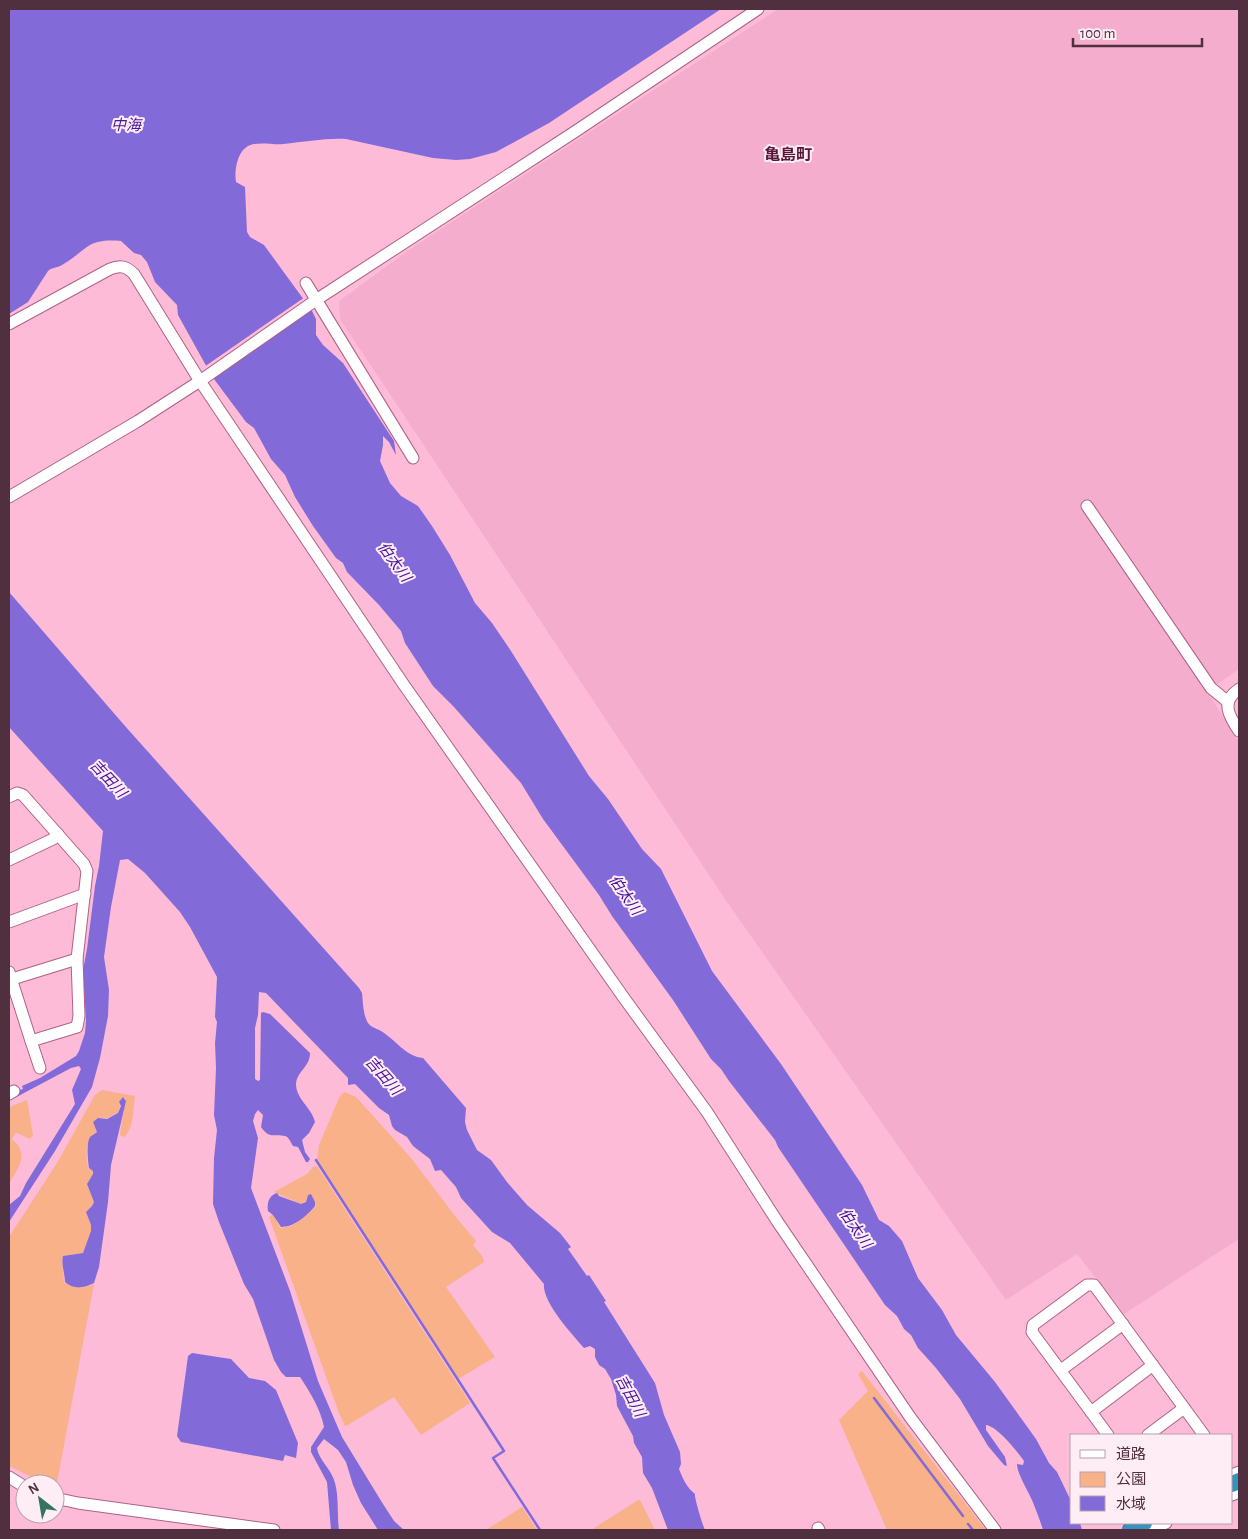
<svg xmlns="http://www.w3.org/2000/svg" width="1248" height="1539" viewBox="0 0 1248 1539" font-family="'Alegreya Sans','Noto Sans JP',sans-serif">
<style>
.built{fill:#f5adcd}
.green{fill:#f8b188}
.water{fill:#826ad9}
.pier{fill:#fdbbd8}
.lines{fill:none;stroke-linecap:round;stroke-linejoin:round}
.stream{stroke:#826ad9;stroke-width:2.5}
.minor-casing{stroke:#ad6286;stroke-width:13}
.highway-casing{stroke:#3e7090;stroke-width:18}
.minor{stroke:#fff;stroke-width:11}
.highway{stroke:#3593bc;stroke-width:16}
.labels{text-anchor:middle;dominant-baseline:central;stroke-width:4;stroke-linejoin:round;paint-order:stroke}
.water-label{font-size:15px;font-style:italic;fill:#48169c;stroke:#feedf4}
.quarter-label{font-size:16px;font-weight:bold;fill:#59163b;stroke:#feedf4}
</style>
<rect width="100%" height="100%" fill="#fdbbd8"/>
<polygon class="built" points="778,9 1239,9 1239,669 1207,691 1239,742 1239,1239 1124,1314 1077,1254 1006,1300 725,899 340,319 339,301 409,250"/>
<g class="green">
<path d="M102 1090 135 1096C133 1109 134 1129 124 1137L120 1135C121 1125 126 1104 125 1097L119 1102 120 1106 118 1113 107 1118H98L93 1122 97 1132C84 1141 86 1154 88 1168L93 1171 92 1177 87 1184 94 1202 92 1206 86 1212 91 1225V1231L83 1253 63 1256C61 1264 64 1274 64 1282 74 1290 84 1288 94 1284L56 1488 55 1484H46L9 1466V1237L57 1163 95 1095Z"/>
<polygon points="345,1092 356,1097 411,1158 455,1216 476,1241 473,1245 482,1256 484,1262 446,1287 495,1357 458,1379 317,1160 319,1145 339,1098 342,1094"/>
<path d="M27 1100 33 1135 30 1139 17 1133 15 1134 12 1139C30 1155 19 1166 9 1184V1107Z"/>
<path d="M317 1166 470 1403 421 1435 394 1397 348 1425 345 1426 339 1413 269 1217 273 1214 280 1228C294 1228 307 1216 316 1206L311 1194 308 1195 306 1201 301 1204 274 1192 307 1174 313 1167Z"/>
<polygon points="862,1371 986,1530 887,1530 839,1420 868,1391 858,1374"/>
<polygon points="638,1500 640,1500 655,1530 591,1530"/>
<polygon points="522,1507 537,1530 486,1530"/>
</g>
<g class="water">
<path d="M9 9H721L549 123 496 152 470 159 456 160 433 158 346 139C325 138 305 142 283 144 272 145 258 141 248 146 237 152 234 171 236 182L245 187 247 232 250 237 264 245 307 304 209 371 178 315 177 305 155 282 147 262 141 255 134 253 121 241C86 238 88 250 62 265 57 268 52 267 48 271L28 302 9 314Z"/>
<path d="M310 307 316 319V335L323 345 343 363 394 441 396 455 389 442 383 436V445L380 461 390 483 401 496 418 506 432 526 450 555 475 603 492 623 511 651 589 776 608 799 642 849 661 869 712 971 781 1064 862 1185 879 1220 889 1226 902 1241 918 1278 942 1310 956 1335 995 1382 1036 1439 1049 1463 1057 1472 1072 1503V1523H1080L1082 1530H1043C1040 1520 1036 1510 1032 1500 1028 1491 1017 1473 1017 1464L1023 1465 1024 1461C1017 1451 997 1426 986 1425V1430L1005 1457 1007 1466 1004 1465 988 1446 960 1399 936 1368 918 1348 911 1335 904 1329 897 1316 885 1305 778 1147 775 1140 729 1081 721 1069 711 1059 673 1000 612 916 599 895 543 819 521 783 454 707 433 686 405 643 401 631 379 605 347 572 343 563 336 558 313 526 295 497 285 475 271 459 254 428 246 422 211 375Z"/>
<path d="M9 592 125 726 359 988 362 993C363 1002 363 1015 368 1023 372 1028 376 1028 381 1031 396 1040 405 1056 423 1058L466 1108 465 1122 467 1130 477 1150 491 1160 507 1182 527 1205 560 1233 571 1247 568 1249 587 1276 589 1275 606 1301 604 1302 655 1383 664 1415 680 1452 681 1464 679 1469C683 1479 687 1488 695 1494 694 1497 703 1526 705 1530H668L652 1488 643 1473 642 1457 634 1443 633 1436 617 1406 616 1395 611 1379 605 1369 599 1365 595 1357V1349L590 1346 584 1348C572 1334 542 1302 544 1284L510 1243 492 1232 461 1198 456 1187 441 1170 435 1171 430 1159 413 1146 407 1137 395 1130 392 1126 389 1115 379 1108 355 1084 348 1085V1078L266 993 259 992 258 1015 255 1028V1079L258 1081 260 1080 261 1013 263 1012 270 1014 310 1053C310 1067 297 1071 296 1084 296 1099 312 1108 315 1122L309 1133 302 1140 305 1152 310 1159 308 1162H306L298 1147 293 1146C291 1143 289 1137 285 1136 274 1133 270 1140 261 1127L263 1115 258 1110 255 1114 253 1121 258 1138 251 1188 290 1291 318 1381 342 1437 383 1504 394 1521 404 1530H378L361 1503 353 1485 346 1462 338 1450 324 1439 317 1448C318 1459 332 1470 335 1483 339 1498 337 1515 339 1530H331L327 1482 311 1452V1447L324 1427C321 1410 310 1392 300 1377H286L281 1372 274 1360 253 1299 244 1284 219 1222 213 1204 214 1158 217 1130 214 1115 216 1068 215 1043 217 1022 215 1017 217 977 190 927 180 912 145 873 128 859 120 860 111 907 104 957 109 990 108 1016 100 1058 92 1087 55 1151 9 1222V1205L20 1196 26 1183 75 1104 72 1090 81 1069 79 1066 71 1068 9 1101V1098L20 1092V1090L23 1089 22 1086 40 1078 76 1056 79 1051 85 1033 86 1021 83 970 87 949 95 886 99 866 103 831 9 727Z"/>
<path d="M123 1097 126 1101 111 1165 108 1202 99 1267 94 1283C84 1288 74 1290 65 1282 65 1274 61 1264 63 1256L83 1253 91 1231V1225L86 1212 92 1206 94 1202 87 1184 93 1174V1171L89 1168C88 1161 86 1143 90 1137 92 1135 95 1134 97 1132L93 1122 98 1118 107 1119 118 1113 121 1106 119 1102Z"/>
<path d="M277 1193 279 1196 301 1204 306 1202 308 1195 311 1194 315 1202V1206C307 1216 294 1227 281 1227L273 1215 268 1211C267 1204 268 1196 277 1193Z"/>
<polygon points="192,1353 231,1359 249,1378 265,1381 276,1390 298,1443 296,1458 285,1455 283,1461 181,1442 177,1436 188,1356"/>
</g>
<polygon class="pier" points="305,297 313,309 211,379 204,367"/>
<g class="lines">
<g class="stream">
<polyline points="316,1160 504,1451 493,1458 540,1530"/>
<polyline points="874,1398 963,1516"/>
<polyline points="968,1524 973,1530"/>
</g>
<defs>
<g id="minor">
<polyline points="306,283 413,458"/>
<path d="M9 324 110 269C120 265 126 266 134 274L200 381 404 685 624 998 707 1112 777 1221 910 1417 995 1530"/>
<polyline points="9,497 138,421 200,381 316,300 576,131 758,9"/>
<polyline points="1087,506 1211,688 1228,702"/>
<path d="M1239 689C1220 702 1229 716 1239 731"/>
<polyline points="9,797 17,793 23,795 84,864 87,871 77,959 79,1016 77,1027 31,1041 9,972"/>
<polyline points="9,860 53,839 58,834"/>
<polyline points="9,922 85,894"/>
<polyline points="9,980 77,959"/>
<polyline points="31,1041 40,1068"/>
<polyline points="9,1094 14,1091"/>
<polyline points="1061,1370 1123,1324"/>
<polyline points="1091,1412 1153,1365"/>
<polyline points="1108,1435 1032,1332 1033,1325 1087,1285 1094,1285 1204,1435"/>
<polyline points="1148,1435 1184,1408"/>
<polyline points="1232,1475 1239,1472"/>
<polyline points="9,1477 25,1487"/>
<polyline points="1232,1495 1239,1492"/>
<polyline points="55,1498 78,1503 274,1530"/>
<polyline points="818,1528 819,1530"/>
<polyline points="1154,1528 1166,1523"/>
</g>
<g id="highway">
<polyline points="1232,1484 1239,1481"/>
<polyline points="1131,1530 1144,1523"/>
</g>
</defs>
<use href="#minor" class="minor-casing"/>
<use href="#highway" class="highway-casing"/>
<use href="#minor" class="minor"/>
<use href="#highway" class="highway"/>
</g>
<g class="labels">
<g class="water-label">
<text x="126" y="125">中海</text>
<text transform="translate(394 562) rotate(54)">伯太川</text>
<text transform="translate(108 779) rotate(47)">吉田川</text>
<text transform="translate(625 895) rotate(55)">伯太川</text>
<text transform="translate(383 1076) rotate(49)">吉田川</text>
<text transform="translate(855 1228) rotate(55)">伯太川</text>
<text transform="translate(630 1396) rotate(62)">吉田川</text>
</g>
<g class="quarter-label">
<text x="788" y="155">亀島町</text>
</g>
</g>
<rect width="1248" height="1539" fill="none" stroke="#502f3e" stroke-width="20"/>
<rect x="1070" y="1434" width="162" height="90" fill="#feedf4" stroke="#b8a1ab"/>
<rect x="1080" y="1450" width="25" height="8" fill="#ffffff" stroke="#b8a1ab"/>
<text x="1116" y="1459" font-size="15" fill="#502f3e">道路</text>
<rect x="1080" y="1472" width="25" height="15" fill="#f8b188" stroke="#b8a1ab"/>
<text x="1116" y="1484" font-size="15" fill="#502f3e">公園</text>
<rect x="1080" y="1496" width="25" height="15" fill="#826ad9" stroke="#b8a1ab"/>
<text x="1116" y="1509" font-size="15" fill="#502f3e">水域</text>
<g transform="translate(40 1499) rotate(329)"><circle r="24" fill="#feedf4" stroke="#b8a1ab"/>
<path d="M0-4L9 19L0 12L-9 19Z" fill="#347360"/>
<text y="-8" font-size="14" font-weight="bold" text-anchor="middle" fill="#502f3e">N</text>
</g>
<path d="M1073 38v8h129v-8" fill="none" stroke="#502f3e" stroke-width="2.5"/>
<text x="1080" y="38" font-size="15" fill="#502f3e" stroke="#feedf4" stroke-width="4" paint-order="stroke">100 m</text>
</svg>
